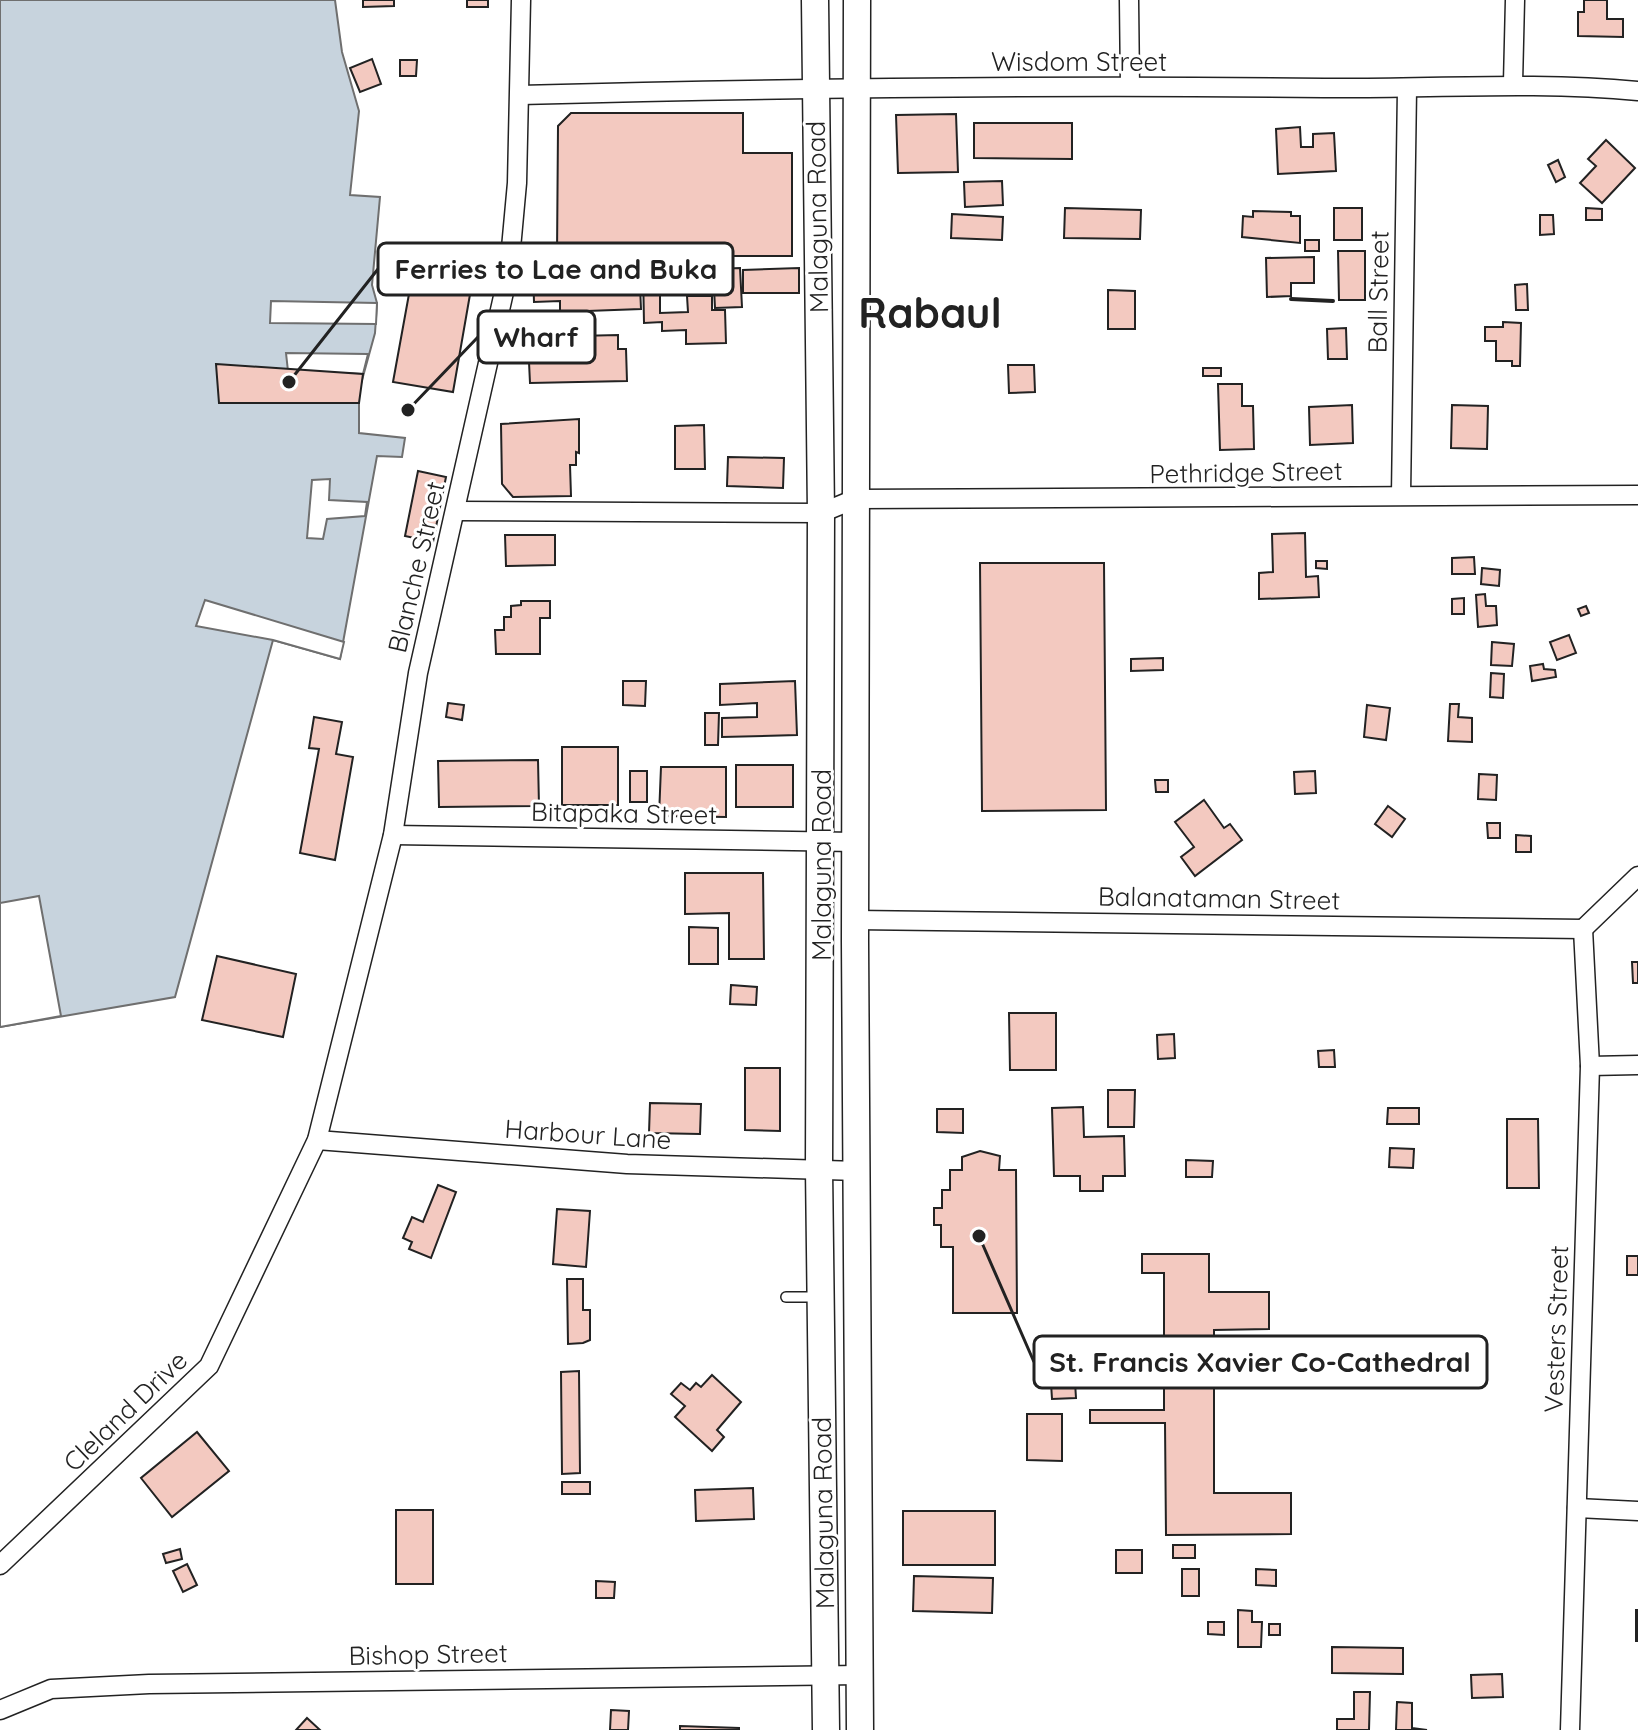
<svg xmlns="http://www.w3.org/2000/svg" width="1638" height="1730" viewBox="0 0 1638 1730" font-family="Quicksand,sans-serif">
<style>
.water{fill:#c7d3dd;stroke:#6f6f6f;stroke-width:2}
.pier{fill:#fff;stroke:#6f6f6f;stroke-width:2}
.building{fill:#f3c9c0;stroke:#222;stroke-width:2}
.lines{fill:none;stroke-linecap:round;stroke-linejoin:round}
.lane-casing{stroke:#222;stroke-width:12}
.street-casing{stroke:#222;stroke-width:21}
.secondary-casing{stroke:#222;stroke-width:29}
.lane{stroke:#fff;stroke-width:9}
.street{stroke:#fff;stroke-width:18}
.secondary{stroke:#fff;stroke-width:26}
.wall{stroke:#222;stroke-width:4}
.labels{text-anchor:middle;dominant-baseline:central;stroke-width:6;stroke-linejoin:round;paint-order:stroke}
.street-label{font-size:26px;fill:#222;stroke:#fff}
.town-label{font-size:42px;font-weight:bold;fill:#222;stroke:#fff}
.leader{fill:none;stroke:#222;stroke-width:3}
.callout-dot{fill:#222;stroke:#fff;stroke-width:3}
.callout{fill:#fff;stroke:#222;stroke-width:3}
.callout-label{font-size:28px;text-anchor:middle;font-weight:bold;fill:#222}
</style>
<rect width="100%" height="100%" fill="#fff"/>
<polygon class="water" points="0,0 335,0 342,52 359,111 350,195 380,197 372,285 377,303 375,333 359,391 359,433 405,438 402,457 377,456 340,659 273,640 175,997 0,1027"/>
<g class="pier">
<polygon points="271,301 377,303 376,324 270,323"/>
<polygon points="286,353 368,354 363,374 288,371"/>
<polygon points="330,479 329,500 367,502 365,516 327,519 323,539 307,538 312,480"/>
<polygon points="205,600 344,642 340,659 273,640 196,626"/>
<polygon points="39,896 61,1016 0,1027 0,903"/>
</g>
<g class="building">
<polygon points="363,0 394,0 394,6 363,7"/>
<rect x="467" y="0" width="21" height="7"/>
<polygon points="1584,0 1607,0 1607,19 1623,19 1623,37 1578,36 1578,12 1584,12"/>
<polygon points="372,59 381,84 360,92 350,68"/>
<polygon points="400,60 417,60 416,76 400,76"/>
<polygon points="571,113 743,113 743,153 792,153 792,256 557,256 558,126"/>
<polygon points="956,114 958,172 898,173 896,115"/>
<polygon points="974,123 1072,123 1072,159 974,158"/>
<polygon points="1300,127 1301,147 1313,147 1313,134 1334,133 1336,171 1278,174 1276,129"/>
<polygon points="1606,140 1635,168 1602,203 1580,183 1596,166 1588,159"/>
<polygon points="1558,160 1565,177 1556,182 1548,165"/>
<polygon points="1002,181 1003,205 965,207 964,182"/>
<polygon points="1065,208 1141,210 1140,239 1064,238"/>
<rect x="1334" y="208" width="28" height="32"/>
<polygon points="1586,208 1602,209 1602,220 1586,220"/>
<polygon points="1253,211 1291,212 1291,216 1300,216 1300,243 1242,237 1243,216 1253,217"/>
<polygon points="952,214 1003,217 1002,240 951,238"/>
<polygon points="1540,215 1553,215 1554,234 1540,235"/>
<rect x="1305" y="240" width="14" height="11"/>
<polygon points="1338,251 1365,251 1365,300 1339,300"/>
<polygon points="1314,257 1314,283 1291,283 1291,296 1267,297 1266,258"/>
<polygon points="639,263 641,309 560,312 560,301 534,302 533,268"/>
<polygon points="740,268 742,307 715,308 713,269"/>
<polygon points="799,268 799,293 743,293 743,270"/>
<polygon points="683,269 684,290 660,291 660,313 688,312 687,296 712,296 712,310 725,310 726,343 686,344 686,330 662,331 662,322 644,323 643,270"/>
<polygon points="413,272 472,283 453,392 393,382"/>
<polygon points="1527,284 1528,310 1516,310 1515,285"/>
<polygon points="1108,290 1135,291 1135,329 1108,329"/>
<polygon points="1503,322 1521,323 1520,366 1512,366 1512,361 1496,361 1496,341 1485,341 1485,327 1503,327"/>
<polygon points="1346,328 1347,359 1328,359 1327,329"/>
<polygon points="618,335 618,349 626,349 627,381 530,383 529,362 535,362 535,343 577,343 577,336"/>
<polygon points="216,364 363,374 359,403 219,403"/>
<polygon points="1008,365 1034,365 1035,392 1009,393"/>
<rect x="1203" y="368" width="18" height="8"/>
<polygon points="1218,384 1242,384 1242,406 1253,406 1254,449 1220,450"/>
<polygon points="1352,405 1353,443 1310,445 1309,407"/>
<polygon points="1452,405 1488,406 1487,449 1451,448"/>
<polygon points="579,419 579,453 576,452 576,465 570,465 571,496 513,497 502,484 501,424"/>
<polygon points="704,425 705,469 675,469 675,426"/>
<polygon points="728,457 784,458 783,488 727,486"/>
<polygon points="418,471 446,477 433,542 405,536"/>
<polygon points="1305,533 1306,577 1318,576 1319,597 1259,599 1259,573 1273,572 1272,534"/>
<polygon points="505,535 555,535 555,565 506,566"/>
<polygon points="1474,557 1475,574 1452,574 1452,558"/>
<polygon points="1316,561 1327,561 1327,569 1316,568"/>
<polygon points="980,563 1104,563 1106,810 982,811"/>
<polygon points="1482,568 1500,570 1499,586 1481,584"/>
<polygon points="1485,594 1486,606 1496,606 1497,625 1478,627 1476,595"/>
<polygon points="1464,598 1464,614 1452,614 1452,599"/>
<polygon points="521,601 550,601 550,618 540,618 540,654 496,654 495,630 504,630 504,617 511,617 511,606 521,605"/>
<polygon points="1586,606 1589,613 1581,616 1578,609"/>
<polygon points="1569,635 1576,653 1557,660 1550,642"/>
<polygon points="1492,642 1514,644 1512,666 1491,665"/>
<polygon points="1163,658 1163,670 1131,671 1131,659"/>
<polygon points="1543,664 1544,669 1555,670 1556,677 1532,681 1530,666"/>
<polygon points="1491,673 1504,674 1503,698 1490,697"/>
<polygon points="623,681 646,681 645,706 623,705"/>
<polygon points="795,681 797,735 722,737 722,718 757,717 757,703 720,705 720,684"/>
<polygon points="448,703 464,705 462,720 446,717"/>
<polygon points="1450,704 1459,704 1458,717 1472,718 1472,742 1448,741"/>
<polygon points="1367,705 1390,708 1386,740 1364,737"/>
<polygon points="705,713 719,713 718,745 705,745"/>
<polygon points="314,717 342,722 336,754 353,757 335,860 300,853 319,749 309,748"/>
<rect x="562" y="747" width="56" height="58"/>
<polygon points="538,760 539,806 439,807 438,761"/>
<rect x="736" y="765" width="57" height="42"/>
<polygon points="661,767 726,767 726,817 659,816"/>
<rect x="630" y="771" width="17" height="31"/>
<polygon points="1315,771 1316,793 1295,794 1294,772"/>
<polygon points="1479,774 1497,775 1496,800 1478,799"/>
<polygon points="1155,780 1168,780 1168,792 1156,792"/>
<polygon points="1204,800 1224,828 1230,824 1242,840 1195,876 1181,857 1194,847 1175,822"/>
<polygon points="1388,806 1405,819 1392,837 1375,824"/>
<polygon points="1487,823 1500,823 1500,838 1488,838"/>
<polygon points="1516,835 1531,836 1531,852 1516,852"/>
<polygon points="685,873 763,873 764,959 729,959 729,913 685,914"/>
<polygon points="689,927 718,928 718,964 689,964"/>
<polygon points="217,956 296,974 283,1037 202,1020"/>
<polygon points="1632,962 1638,962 1638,983 1633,983"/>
<polygon points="731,985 757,987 756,1005 730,1004"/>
<polygon points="1009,1013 1056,1013 1056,1070 1010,1070"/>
<polygon points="1174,1034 1175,1058 1158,1059 1157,1035"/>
<polygon points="1334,1050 1335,1067 1319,1067 1318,1051"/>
<polygon points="745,1068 780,1068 780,1131 745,1130"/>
<polygon points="1108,1090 1135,1090 1134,1127 1108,1127"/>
<polygon points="650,1103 701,1104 700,1134 649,1133"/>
<polygon points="1083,1107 1084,1137 1124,1136 1125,1176 1103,1176 1103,1191 1080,1191 1080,1176 1054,1176 1052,1108"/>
<polygon points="1388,1108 1419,1108 1419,1124 1387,1124"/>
<polygon points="937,1109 963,1109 963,1133 937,1132"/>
<polygon points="1507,1119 1538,1119 1539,1188 1507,1188"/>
<polygon points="1390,1148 1414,1149 1413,1168 1389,1167"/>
<polygon points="980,1151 1000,1156 999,1170 1016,1170 1017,1313 953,1313 953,1247 941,1247 941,1225 934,1225 934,1208 942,1208 942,1190 950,1190 950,1170 962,1170 962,1157"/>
<polygon points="1186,1160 1213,1161 1212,1177 1186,1177"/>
<polygon points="438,1185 456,1192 431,1258 409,1249 412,1242 403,1238 412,1217 423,1222"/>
<polygon points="557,1209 590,1211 586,1267 553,1264"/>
<polygon points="1142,1254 1209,1254 1209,1292 1269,1292 1269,1329 1214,1330 1214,1493 1291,1493 1291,1534 1166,1535 1165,1423 1090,1423 1090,1410 1164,1410 1164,1273 1142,1273"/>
<rect x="1627" y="1256" width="11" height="19"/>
<polygon points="567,1279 583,1279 583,1310 590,1310 590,1340 583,1343 568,1344"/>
<polygon points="579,1371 580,1473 562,1474 561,1372"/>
<polygon points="712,1375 741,1402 717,1430 724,1437 712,1451 675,1417 685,1406 671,1394 681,1383 690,1390 696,1383 701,1387"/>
<polygon points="1075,1382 1076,1398 1052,1399 1051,1383"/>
<polygon points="1027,1414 1062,1414 1062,1461 1027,1460"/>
<polygon points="197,1432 229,1471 172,1517 141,1478"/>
<rect x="562" y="1482" width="28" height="12"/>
<polygon points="753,1488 754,1519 696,1521 695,1490"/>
<rect x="396" y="1510" width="37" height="74"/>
<rect x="903" y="1511" width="92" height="54"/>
<rect x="1173" y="1545" width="22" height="13"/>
<polygon points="180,1549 182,1559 166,1563 163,1554"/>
<rect x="1116" y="1550" width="26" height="23"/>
<polygon points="187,1564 197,1585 183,1592 173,1571"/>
<rect x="1182" y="1569" width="17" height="27"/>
<polygon points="1256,1569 1276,1570 1276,1586 1256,1585"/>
<polygon points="914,1576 993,1578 992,1613 913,1611"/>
<polygon points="596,1581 615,1582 614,1598 596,1598"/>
<polygon points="1238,1610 1252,1611 1252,1622 1262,1622 1261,1647 1238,1647"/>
<rect x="1636" y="1610" width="2" height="31"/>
<polygon points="1208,1622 1224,1622 1224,1635 1208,1634"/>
<rect x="1269" y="1624" width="11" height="11"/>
<polygon points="1332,1647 1403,1648 1403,1674 1332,1673"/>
<polygon points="1502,1674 1503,1697 1472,1698 1471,1675"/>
<polygon points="1354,1692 1370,1692 1369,1730 1337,1730 1337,1719 1354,1719"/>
<polygon points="1397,1702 1412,1703 1412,1728 1427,1730 1396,1730"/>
<polygon points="611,1710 629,1711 628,1730 610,1730"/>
<polygon points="307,1718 320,1730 296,1730"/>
<polygon points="680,1726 739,1728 739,1730 680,1730"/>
</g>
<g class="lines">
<defs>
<polyline id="lane" points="786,1297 817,1297"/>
<g id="street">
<polyline points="1129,0 1130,86"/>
<polyline points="1513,83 1515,0"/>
<path d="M520 95C788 88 1056 85 1324 88 1429 89 1533 81 1638 91"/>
<polyline points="1401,495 1407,89"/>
<polyline points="456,511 821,513 855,499 1638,495"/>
<polyline points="393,835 855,842"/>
<polyline points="855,920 1583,929"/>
<polyline points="1583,929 1638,876"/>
<polyline points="1590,1066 1638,1065"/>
<polyline points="317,1140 627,1164 857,1171"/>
<polyline points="1577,1508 1638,1511"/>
<polyline points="0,1565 209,1366 317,1140 393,835 418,673 509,270 517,183 521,0"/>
<polyline points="0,1710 51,1689 149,1684 860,1675"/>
<polyline points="1570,1730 1590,1066 1583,929"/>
</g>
<g id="secondary">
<polyline points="815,0 821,513 819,1169 826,1730"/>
<polyline points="857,0 855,942 860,1730"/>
</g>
</defs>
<use href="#lane" class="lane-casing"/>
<use href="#street" class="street-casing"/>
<use href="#secondary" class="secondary-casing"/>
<use href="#lane" class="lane"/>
<use href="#street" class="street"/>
<use href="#secondary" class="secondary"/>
<polyline class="wall" points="1291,299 1333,301"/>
</g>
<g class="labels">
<g class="street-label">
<text x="1079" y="61">Wisdom Street</text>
<text transform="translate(817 217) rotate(-91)">Malaguna Road</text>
<text transform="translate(1378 292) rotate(-89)">Ball Street</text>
<text transform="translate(1246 472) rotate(-1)">Pethridge Street</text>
<text transform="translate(416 567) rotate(-77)">Blanche Street</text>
<text transform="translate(624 813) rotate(1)">Bitapaka Street</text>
<text transform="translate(821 865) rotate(-90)">Malaguna Road</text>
<text transform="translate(1219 898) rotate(1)">Balanataman Street</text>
<text transform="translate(588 1134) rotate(4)">Harbour Lane</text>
<text transform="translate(1556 1329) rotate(-88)">Vesters Street</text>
<text transform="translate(125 1411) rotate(-44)">Cleland Drive</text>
<text transform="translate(823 1513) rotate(-91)">Malaguna Road</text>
<text transform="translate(428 1654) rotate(-1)">Bishop Street</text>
</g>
<g class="town-label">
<text x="930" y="312">Rabaul</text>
</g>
</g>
<path class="leader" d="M289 382L378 269M408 410L478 337M979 1236L1034 1362"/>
<g class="callout-dot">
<circle cx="289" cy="382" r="8"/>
<circle cx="408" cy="410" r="8"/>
<circle cx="979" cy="1236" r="8"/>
</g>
<g class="callout">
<rect x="378" y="243" width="355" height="52" rx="8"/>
<rect x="478" y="311" width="117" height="52" rx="8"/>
<rect x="1034" y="1336" width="453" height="52" rx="8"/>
</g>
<g class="callout-label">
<text x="556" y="279">Ferries to Lae and Buka</text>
<text x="536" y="347">Wharf</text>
<text x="1260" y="1372">St. Francis Xavier Co-Cathedral</text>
</g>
</svg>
